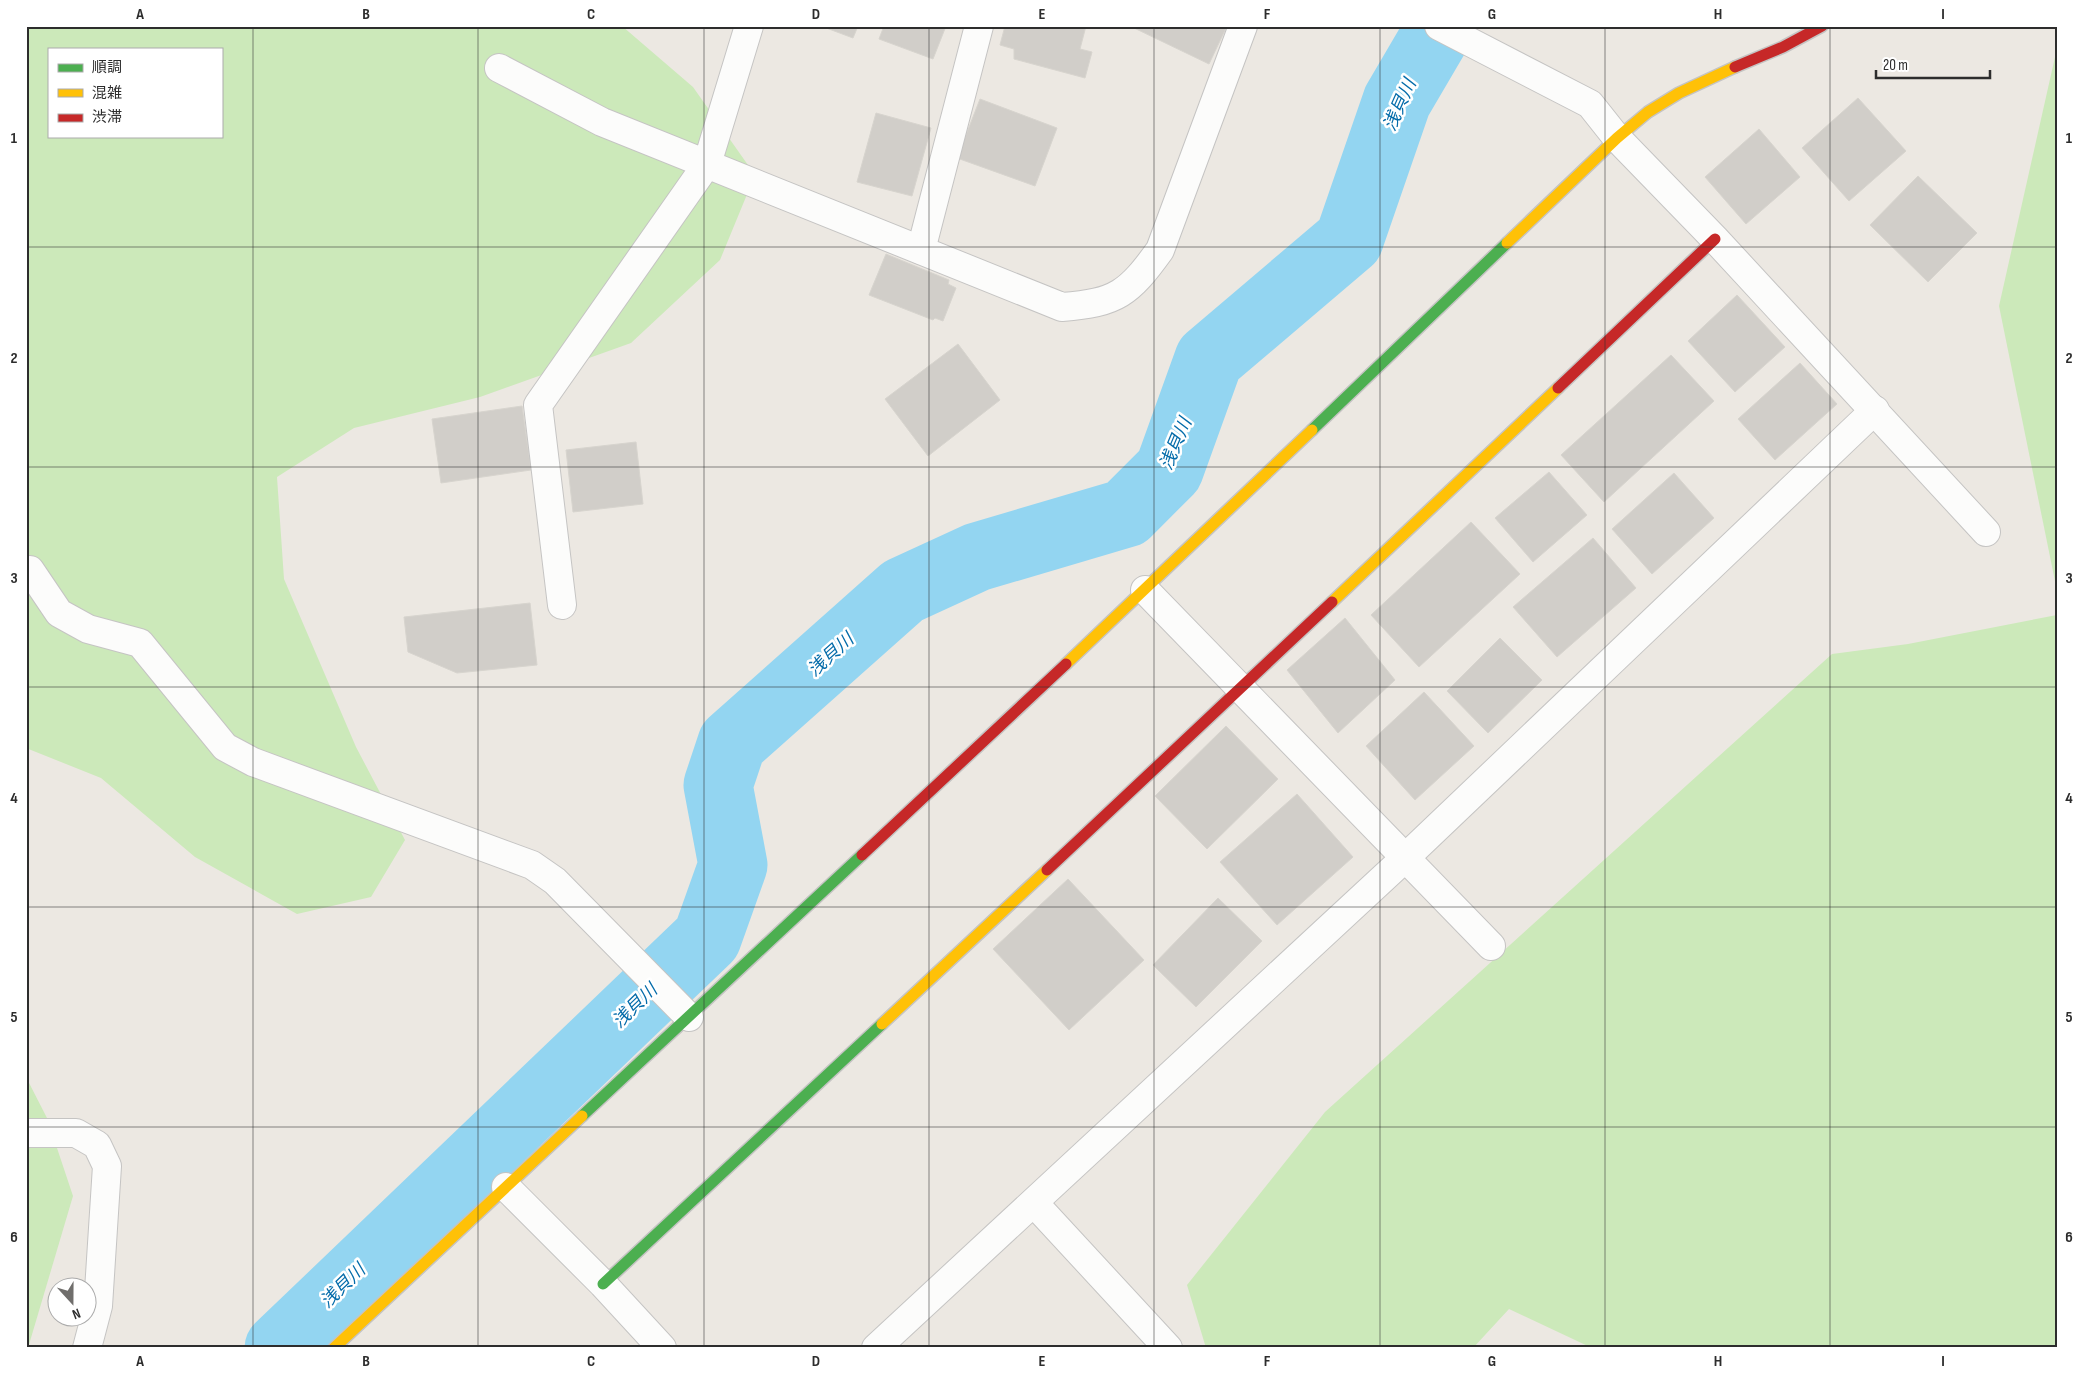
<svg xmlns="http://www.w3.org/2000/svg" width="2083" height="1374" viewBox="0 0 2083 1374" font-family="'Sofia Sans Condensed','Noto Sans JP',sans-serif">
<style>
.green{fill:#cce9ba;fill-rule:evenodd}
.lines{fill:none;stroke-linecap:round;stroke-linejoin:round}
.river{stroke:#93d5f1;stroke-width:69}
.building{fill:#d1cec9;stroke:#d7d4ce}
.street-casing{stroke:#c5c4c3;stroke-width:30}
.fast-casing{stroke:#c5c4c3;stroke-width:14}
.slow-casing{stroke:#c5c4c3;stroke-width:14}
.jam-casing{stroke:#c5c4c3;stroke-width:14}
.street{stroke:#fcfcfb;stroke-width:28}
.fast{stroke:#4caf50;stroke-width:11}
.slow{stroke:#ffc107;stroke-width:11}
.jam{stroke:#c62828;stroke-width:11}
.grid{fill:none;stroke:#2d2d2d;stroke-width:1;stroke-opacity:0.55}
.labels{text-anchor:middle;dominant-baseline:central;stroke-width:5;stroke-linejoin:round;paint-order:stroke}
.water-label{font-size:18px;font-style:italic;fill:#046caa;stroke:#fff}
.neatline{fill:none;stroke:#2d2d2d;stroke-width:2}
.grid-label{font-size:16px;text-anchor:middle;font-weight:bold;fill:#2d2d2d}
</style>
<rect width="100%" height="100%" fill="#ece8e2"/>
<g class="green">
<path d="M26 26H622L693 87 755 175 720 260 631 343 480 397 354 428 277 477 284 579 356 747 405 840 371 897 297 914 195 857 101 778 26 748ZM49 49H221V136H49Z"/>
<polygon points="2057,48 2057,591 1999,306"/>
<polygon points="2057,615 2057,1348 1592,1348 1509,1309 1473,1348 1206,1348 1187,1285 1325,1112 1832,654 1908,644"/>
<polygon points="26,1077 47,1118 73,1196 28,1348 26,1348"/>
</g>
<g class="lines">
<polyline class="river" points="279,1348 707,938 733,865 718,785 732,743 903,591 977,557 1126,513 1169,470 1209,359 1349,240 1397,101 1441,26"/>
</g>
<g class="building">
<polygon points="821,26 858,26 853,38"/>
<polygon points="884,26 946,26 933,59 879,39"/>
<polygon points="1005,26 1086,26 1080,49 1092,52 1085,78 1014,59 1014,49 1000,45"/>
<polygon points="1130,26 1227,26 1209,64"/>
<polygon points="1858,98 1906,151 1849,201 1802,148"/>
<polygon points="980,99 1057,128 1035,186 957,158"/>
<polygon points="876,113 931,128 912,196 857,182"/>
<polygon points="1759,129 1800,177 1746,224 1705,177"/>
<polygon points="1918,176 1977,233 1928,282 1870,225"/>
<polygon points="886,254 949,280 948,284 956,288 943,321 935,318 933,320 869,295"/>
<polygon points="1737,295 1785,347 1735,392 1688,341"/>
<polygon points="958,344 1000,400 928,456 885,399"/>
<polygon points="1671,355 1714,401 1604,502 1561,455"/>
<polygon points="1800,363 1837,404 1775,460 1738,419"/>
<polygon points="522,406 531,470 441,483 432,419"/>
<polygon points="636,442 643,504 573,512 566,450"/>
<polygon points="1549,472 1587,515 1533,562 1495,518"/>
<polygon points="1674,473 1714,518 1652,574 1612,529"/>
<polygon points="1471,522 1520,574 1419,667 1371,615"/>
<polygon points="1593,538 1636,588 1557,657 1513,607"/>
<polygon points="530,603 537,665 457,673 408,652 404,617"/>
<polygon points="1345,618 1395,680 1338,733 1287,670"/>
<polygon points="1500,638 1542,680 1488,733 1447,691"/>
<polygon points="1424,692 1474,746 1415,800 1366,746"/>
<polygon points="1226,726 1278,779 1207,849 1155,796"/>
<polygon points="1297,794 1353,857 1277,925 1220,862"/>
<polygon points="1068,879 1144,960 1069,1030 993,949"/>
<polygon points="1218,898 1262,941 1196,1007 1153,965"/>
</g>
<g class="lines">
<defs>
<g id="street">
<polyline points="1439,26 1590,104 1617,138 1715,239 1986,532"/>
<path d="M499 68 602 122 1062 307C1117 303 1129 293 1160 250L1243 26"/>
<polyline points="921,250 979,26"/>
<polyline points="26,572 30,570 59,613 88,629 140,643 225,747 253,762 532,865 555,881 689,1017"/>
<polyline points="1145,590 1491,946"/>
<polyline points="562,605 538,405 707,164 749,26"/>
<polyline points="26,1133 76,1133 97,1145 107,1166 98,1306 87,1348"/>
<polyline points="506,1187 603,1284 662,1348"/>
<polyline points="1034,1203 1168,1348"/>
<polyline points="876,1348 1405,858 1875,410"/>
</g>
<g id="fast">
<polyline points="1312,430 1507,243"/>
<polyline points="582,1116 862,855"/>
<polyline points="603,1284 882,1024"/>
</g>
<g id="slow">
<polyline points="1507,243 1617,138 1648,112 1679,93 1735,67"/>
<polyline points="1332,602 1558,388"/>
<polyline points="1066,664 1312,430"/>
<polyline points="882,1024 1047,870"/>
<polyline points="334,1348 582,1116"/>
</g>
<g id="jam">
<polyline points="1735,67 1783,47 1822,26"/>
<polyline points="1558,388 1715,239"/>
<polyline points="862,855 1066,664"/>
<polyline points="1047,870 1332,602"/>
</g>
</defs>
<use href="#street" class="street-casing"/>
<use href="#fast" class="fast-casing"/>
<use href="#slow" class="slow-casing"/>
<use href="#jam" class="jam-casing"/>
<use href="#street" class="street"/>
<use href="#fast" class="fast"/>
<use href="#slow" class="slow"/>
<use href="#jam" class="jam"/>
</g>
<path class="grid" d="M253 26V1348M478 26V1348M704 26V1348M929 26V1348M1154 26V1348M1380 26V1348M1605 26V1348M1830 26V1348M26 247H2057M26 467H2057M26 687H2057M26 907H2057M26 1127H2057"/>
<g class="labels">
<g class="water-label">
<text transform="translate(1400 105) rotate(-66)">浅貝川</text>
<text transform="translate(1176 444) rotate(-67)">浅貝川</text>
<text transform="translate(831 655) rotate(-42)">浅貝川</text>
<text transform="translate(635 1006) rotate(-44)">浅貝川</text>
<text transform="translate(343 1286) rotate(-44)">浅貝川</text>
</g>
</g>
<rect width="2083" height="1374" fill="none" stroke="#ffffff" stroke-width="55"/>
<rect x="48" y="48" width="175" height="90" fill="#ffffff" stroke="#ababab"/>
<rect x="58" y="64" width="25" height="8" fill="#4caf50" stroke="#ababab"/>
<text x="92" y="72" font-size="15" fill="#2d2d2d">順調</text>
<rect x="58" y="89" width="25" height="8" fill="#ffc107" stroke="#ababab"/>
<text x="92" y="98" font-size="15" fill="#2d2d2d">混雑</text>
<rect x="58" y="114" width="25" height="8" fill="#c62828" stroke="#ababab"/>
<text x="92" y="122" font-size="15" fill="#2d2d2d">渋滞</text>
<g transform="translate(72 1302) rotate(159)"><circle r="24" fill="#ffffff" stroke="#ababab"/>
<path d="M0-4L9 19L0 12L-9 19Z" fill="#706e6c"/>
<text y="-8" font-size="14" font-weight="bold" text-anchor="middle" fill="#2d2d2d">N</text>
</g>
<path d="M1876 70v8h114v-8" fill="none" stroke="#2d2d2d" stroke-width="2.5"/>
<text x="1883" y="70" font-size="15" fill="#2d2d2d" stroke="#ffffff" stroke-width="4" paint-order="stroke">20 m</text>
<rect x="28" y="28" width="2028" height="1318" class="neatline"/>
<g class="grid-label">
<text x="140" y="19">A</text>
<text x="366" y="19">B</text>
<text x="591" y="19">C</text>
<text x="816" y="19">D</text>
<text x="1042" y="19">E</text>
<text x="1267" y="19">F</text>
<text x="1492" y="19">G</text>
<text x="1718" y="19">H</text>
<text x="1943" y="19">I</text>
<text x="14" y="143">1</text>
<text x="2069" y="143">1</text>
<text x="14" y="363">2</text>
<text x="2069" y="363">2</text>
<text x="14" y="583">3</text>
<text x="2069" y="583">3</text>
<text x="14" y="803">4</text>
<text x="2069" y="803">4</text>
<text x="14" y="1022">5</text>
<text x="2069" y="1022">5</text>
<text x="14" y="1242">6</text>
<text x="2069" y="1242">6</text>
<text x="140" y="1366">A</text>
<text x="366" y="1366">B</text>
<text x="591" y="1366">C</text>
<text x="816" y="1366">D</text>
<text x="1042" y="1366">E</text>
<text x="1267" y="1366">F</text>
<text x="1492" y="1366">G</text>
<text x="1718" y="1366">H</text>
<text x="1943" y="1366">I</text>
</g>
</svg>
